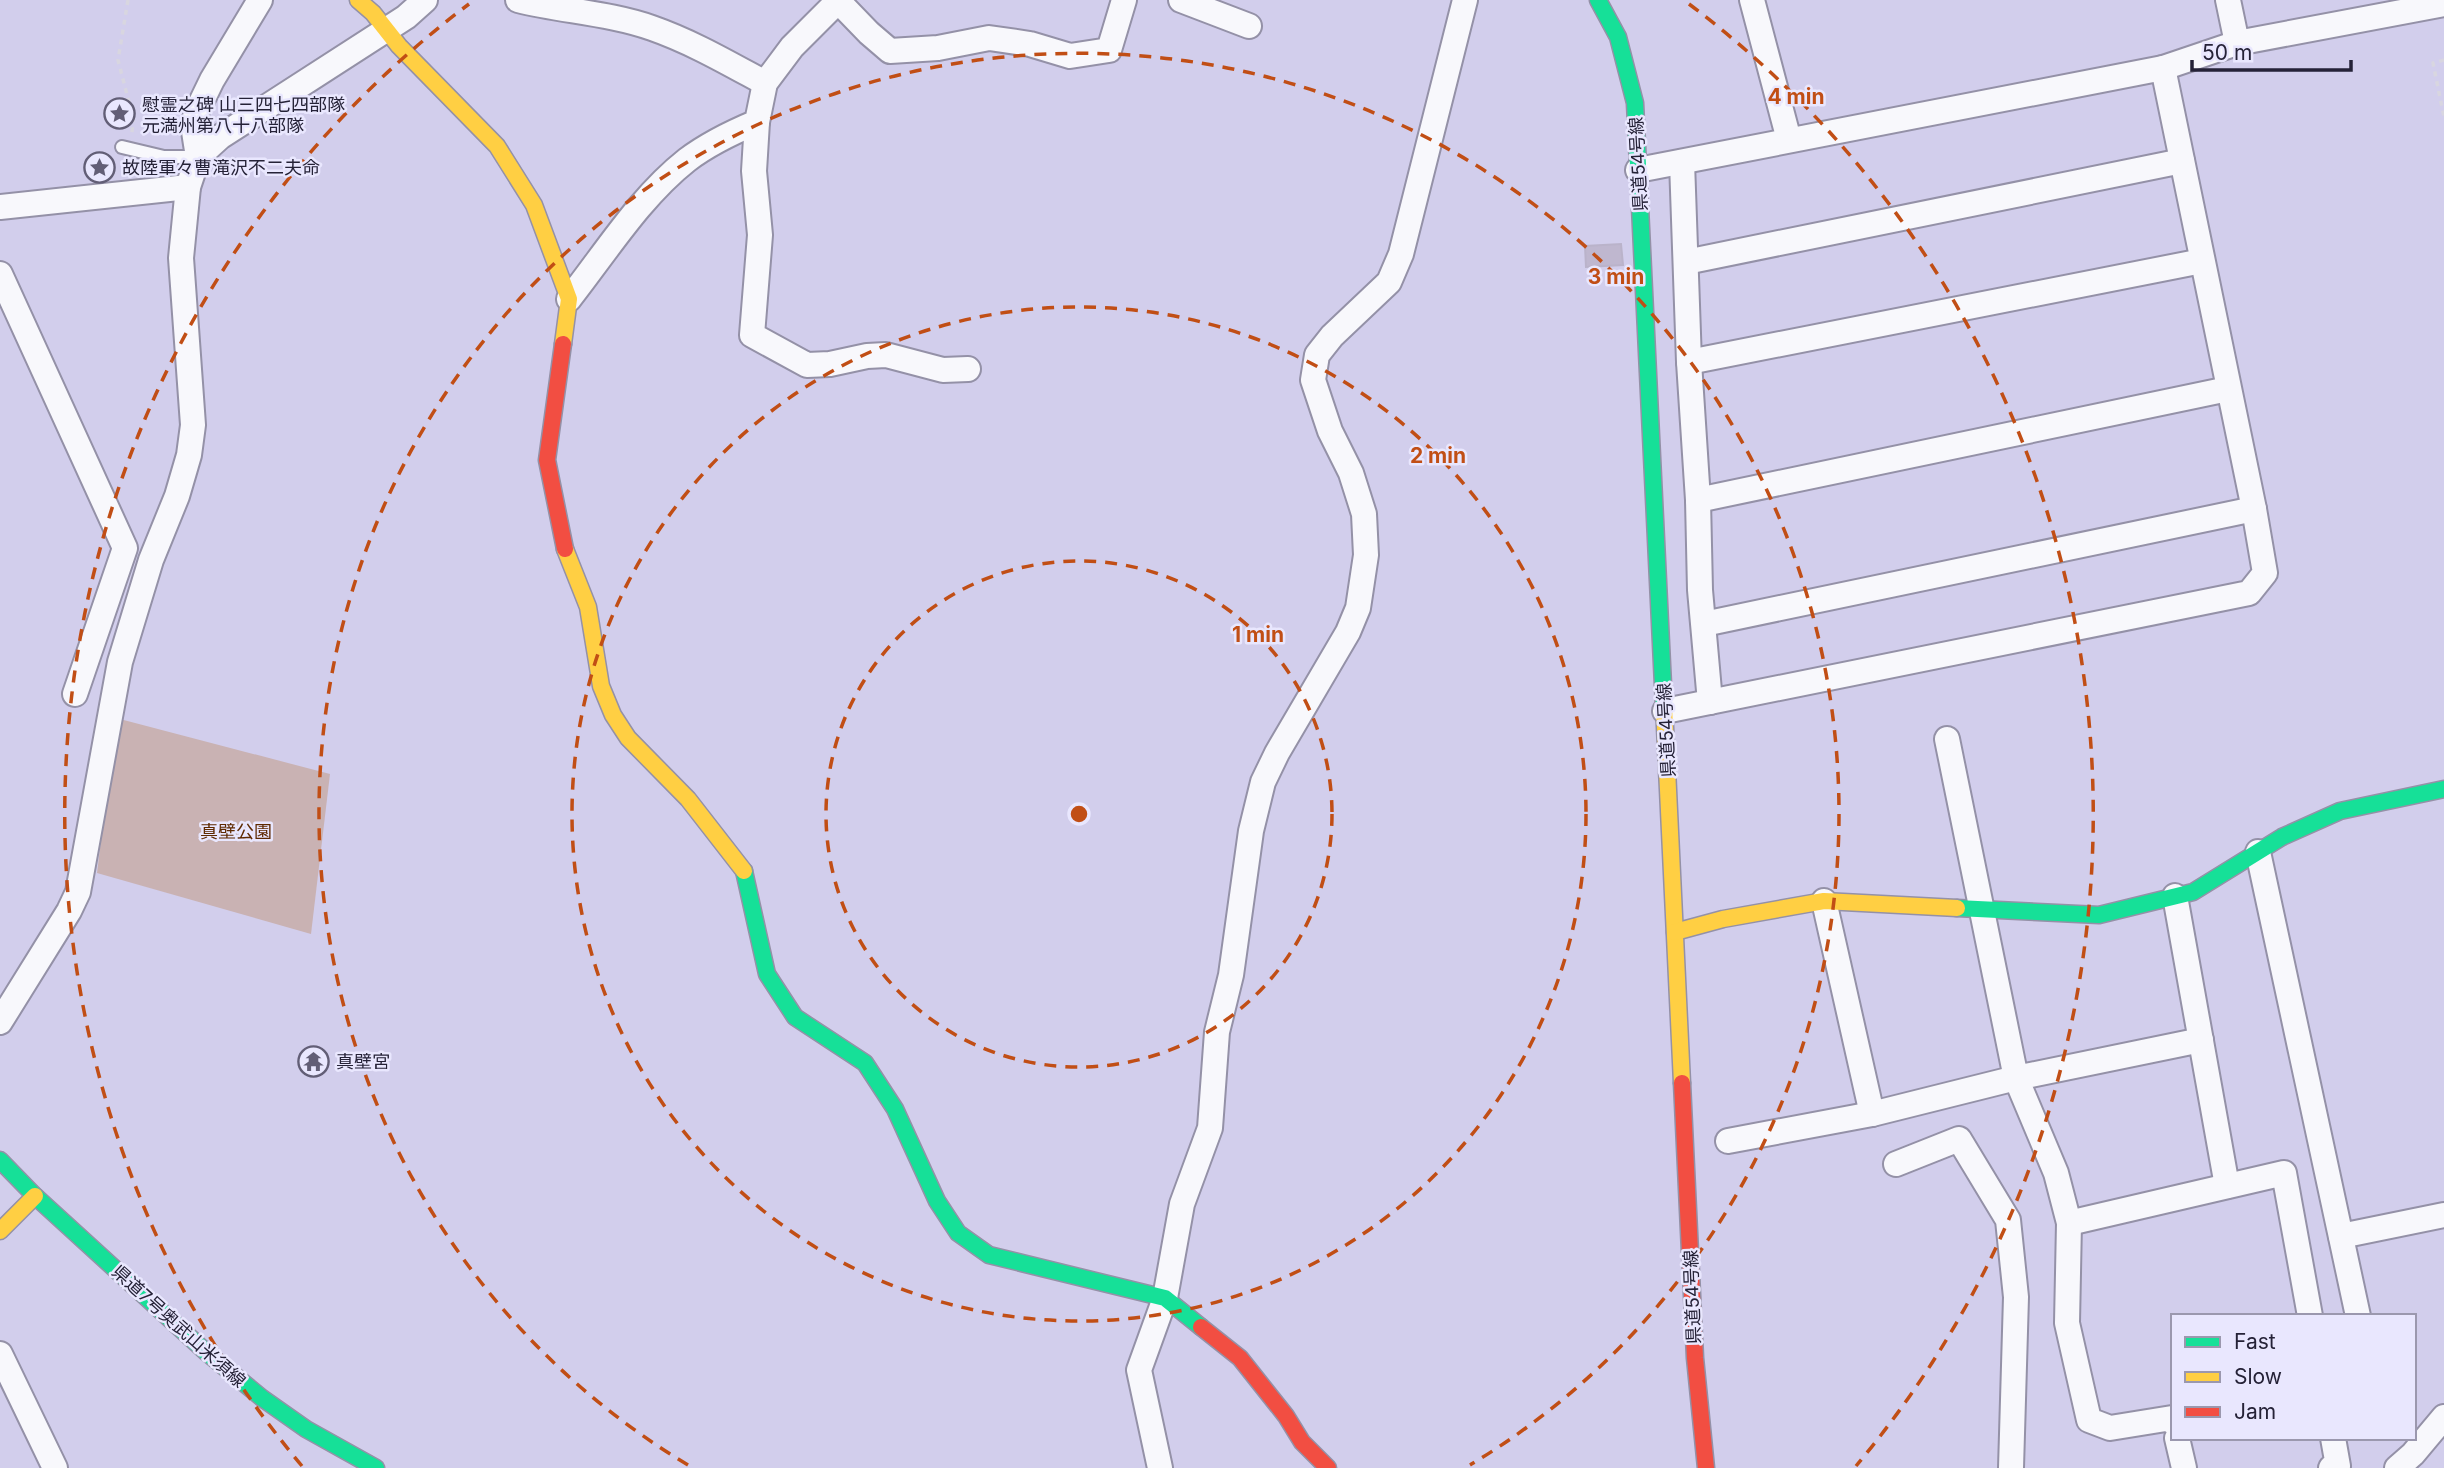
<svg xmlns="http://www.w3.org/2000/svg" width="2444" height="1468" viewBox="0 0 2444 1468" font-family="Inter,'Noto Sans JP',sans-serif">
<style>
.green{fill:#c9b2b3}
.building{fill:#bfb7cf;stroke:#bab3ca;stroke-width:2}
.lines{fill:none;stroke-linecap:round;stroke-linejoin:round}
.lane-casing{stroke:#9491a7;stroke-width:16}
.street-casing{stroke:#9491a7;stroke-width:28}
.fast-casing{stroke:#9491a7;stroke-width:19}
.slow-casing{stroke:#9491a7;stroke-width:19}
.jam-casing{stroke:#9491a7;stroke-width:19}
.path{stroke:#d8d6e0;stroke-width:3.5;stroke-dasharray:5 5;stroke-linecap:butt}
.lane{stroke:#f8f8fc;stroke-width:12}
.street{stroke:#f8f8fc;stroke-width:24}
.fast{stroke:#16e098;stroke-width:16}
.slow{stroke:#ffcf43;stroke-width:16}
.jam{stroke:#f24e42;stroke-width:16}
.ring{fill:none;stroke:#c14e15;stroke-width:3.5;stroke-dasharray:12 9}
.labels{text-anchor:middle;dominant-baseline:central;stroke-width:5;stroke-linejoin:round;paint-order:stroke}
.poi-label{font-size:18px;fill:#252237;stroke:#e9e7fe;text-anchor:start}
.street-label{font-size:18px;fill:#252237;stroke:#e9e7fe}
.park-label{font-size:18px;fill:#5e2901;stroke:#e9e7fe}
.centre{fill:#c14e15;stroke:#e9e7fe;stroke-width:3.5}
.ring-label{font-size:21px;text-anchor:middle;font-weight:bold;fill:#c14e15;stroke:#e9e7fe;stroke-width:5;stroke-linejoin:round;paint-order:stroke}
</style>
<rect width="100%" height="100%" fill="#d2ceec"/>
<polygon class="green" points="116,718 330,774 311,934 97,873"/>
<polygon class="building" points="1621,244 1623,265 1586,267 1585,246"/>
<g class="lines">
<defs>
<polyline id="lane" points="122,147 164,157 198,157"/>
<g id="street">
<path d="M518 0C562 11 609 13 652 28 692 42 728 63 765 83"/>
<polyline points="1181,0 1249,26"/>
<polyline points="1752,0 1789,140"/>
<polyline points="2228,0 2237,43"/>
<polyline points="757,122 754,171 760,235 752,335 807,365 830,364 867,356 886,355 943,370 968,369"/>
<polyline points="198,157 220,137 406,17 425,0"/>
<polyline points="1682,162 1689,362 1698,500 1700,590 1710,702"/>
<polyline points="1638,170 2163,68 2237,43 2444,4"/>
<polyline points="0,207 188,187"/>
<polyline points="1686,262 2182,161"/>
<polyline points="0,274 125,548 75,694"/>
<path d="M569 299C606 252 640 197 687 160 708 144 733 132 757 122L765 83 792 47 838 1 869 33 890 51 938 48 989 38 1030 44 1070 56 1109 50 1124 0"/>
<polyline points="1689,362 2202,261"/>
<polyline points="1698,500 2228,389"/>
<polyline points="1704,624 2254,509"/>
<polyline points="1665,711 2249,593 2265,573 2254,509 2163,68"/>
<polyline points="1947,739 2016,1078 2201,1040"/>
<polyline points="2258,852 2358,1316"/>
<polyline points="2175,896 2227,1186"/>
<polyline points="1824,901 1872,1114"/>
<polyline points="0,1022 69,911 78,892 120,662 151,560 177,496 189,455 193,425 181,258 188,187 198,157 193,125 196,113 212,80 260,0"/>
<polyline points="1728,1141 1872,1114 2016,1078 2056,1173 2069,1223 2067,1323 2089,1420 2110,1428 2172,1418 2173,1422"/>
<polyline points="1896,1164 1959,1139 2008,1220 2016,1297 2011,1468"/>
<polyline points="2069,1223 2284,1173 2310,1316"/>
<polyline points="2341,1236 2444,1215"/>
<polyline points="0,1354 55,1468"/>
<polyline points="2177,1438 2184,1468"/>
<polyline points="1160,1468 1139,1370 1165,1298 1182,1204 1210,1128 1217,1032 1231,975 1251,831 1263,782 1277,753 1348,632 1358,608 1366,555 1364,514 1351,473 1330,431 1313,380 1317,355 1332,336 1389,282 1401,254 1465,0"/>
<polyline points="2331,1468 2338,1466 2333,1438"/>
<polyline points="2397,1468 2413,1454 2444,1417"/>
</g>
<g id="fast">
<polyline points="1598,0 1618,37 1635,103 1664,706"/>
<polyline points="744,871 767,974 795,1017 865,1063 895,1109 937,1201 958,1233 989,1255 1165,1298 1201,1327"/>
<polyline points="1957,908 2099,915 2193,892 2282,837 2340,811 2444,789"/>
<polyline points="0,1160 35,1196 206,1352 262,1398 306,1429 376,1468"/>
</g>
<g id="slow">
<polyline points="358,0 373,13 399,46 497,146 534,205 569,299 563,344"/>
<polyline points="565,549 588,607 601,686 613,715 628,738 688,799 744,871"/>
<polyline points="1664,706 1682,1083"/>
<polyline points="1675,932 1723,919 1824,901 1957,908"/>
<polyline points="0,1231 35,1196"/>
</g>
<g id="jam">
<polyline points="563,344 547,460 565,549"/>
<polyline points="1682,1083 1695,1358 1706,1468"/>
<polyline points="1201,1327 1240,1358 1286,1416 1302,1442 1328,1468"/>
</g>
</defs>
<use href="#lane" class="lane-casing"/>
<use href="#street" class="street-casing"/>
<use href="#fast" class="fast-casing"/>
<use href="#slow" class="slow-casing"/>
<use href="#jam" class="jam-casing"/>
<g class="path">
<polyline points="128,0 118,60 133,118 132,133"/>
<polyline points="2444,60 2433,63 2444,117"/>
</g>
<use href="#lane" class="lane"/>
<use href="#street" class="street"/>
<use href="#fast" class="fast"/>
<use href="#slow" class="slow"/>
<use href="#jam" class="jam"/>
</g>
<g class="ring">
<circle cx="1079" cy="814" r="253"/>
<circle cx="1079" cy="814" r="507"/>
<path d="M688 1465A760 760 0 1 1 1470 1465"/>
<path d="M302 1466A1014 1014 0 0 1 469 4M1689 4A1014 1014 0 0 1 1856 1466"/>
</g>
<defs>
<symbol id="sight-ring" viewBox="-11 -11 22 22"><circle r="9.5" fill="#e9e7fe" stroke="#625e76" stroke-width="1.5"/><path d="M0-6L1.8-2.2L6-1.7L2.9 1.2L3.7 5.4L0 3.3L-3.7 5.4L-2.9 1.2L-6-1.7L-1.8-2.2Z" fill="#625e76"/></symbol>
<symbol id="temple-ring" viewBox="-11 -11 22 22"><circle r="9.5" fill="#e9e7fe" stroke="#625e76" stroke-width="1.5"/><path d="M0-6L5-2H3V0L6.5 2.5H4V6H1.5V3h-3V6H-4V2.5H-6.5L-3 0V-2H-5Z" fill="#625e76"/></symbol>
</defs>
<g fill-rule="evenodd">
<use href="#sight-ring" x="102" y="96" width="35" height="35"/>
<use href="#sight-ring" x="82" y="150" width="35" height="35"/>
<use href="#temple-ring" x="296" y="1044" width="35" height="35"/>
</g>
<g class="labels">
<g class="poi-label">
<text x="142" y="104">慰霊之碑 山三四七四部隊<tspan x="142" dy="21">元満州第八十八部隊</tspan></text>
<text x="122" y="167">故陸軍々曹滝沢不二夫命</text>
<text x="336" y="1061">真壁宮</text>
</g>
<g class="street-label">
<text transform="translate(1638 164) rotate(-93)">県道54号線</text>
<text transform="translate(1666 730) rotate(-93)">県道54号線</text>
<text transform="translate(1692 1297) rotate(-92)">県道54号線</text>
<text transform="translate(179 1326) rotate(42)">県道7号奥武山米須線</text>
</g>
<g class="park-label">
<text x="236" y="831">真壁公園</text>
</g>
</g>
<circle cx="1079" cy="814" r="10" class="centre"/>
<g class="ring-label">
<text x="1796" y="104">4 min</text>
<text x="1616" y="284">3 min</text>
<text x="1438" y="463">2 min</text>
<text x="1258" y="642">1 min</text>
</g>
<rect x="2171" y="1314" width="245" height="126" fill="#e9e7fe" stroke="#9b98ae" stroke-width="2"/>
<rect x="2185" y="1337" width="35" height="10" fill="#16e098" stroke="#9b98ae" stroke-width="2"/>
<text x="2234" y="1349" font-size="21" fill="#252237">Fast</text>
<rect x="2185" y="1372" width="35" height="10" fill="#ffcf43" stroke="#9b98ae" stroke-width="2"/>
<text x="2234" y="1384" font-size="21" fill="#252237">Slow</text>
<rect x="2185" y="1407" width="35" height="10" fill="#f24e42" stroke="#9b98ae" stroke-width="2"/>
<text x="2234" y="1419" font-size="21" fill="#252237">Jam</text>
<path d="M2192 60v10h159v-10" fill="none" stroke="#252237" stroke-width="3.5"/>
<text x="2202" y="60" font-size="21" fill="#252237" stroke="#e9e7fe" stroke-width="5" paint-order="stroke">50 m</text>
</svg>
